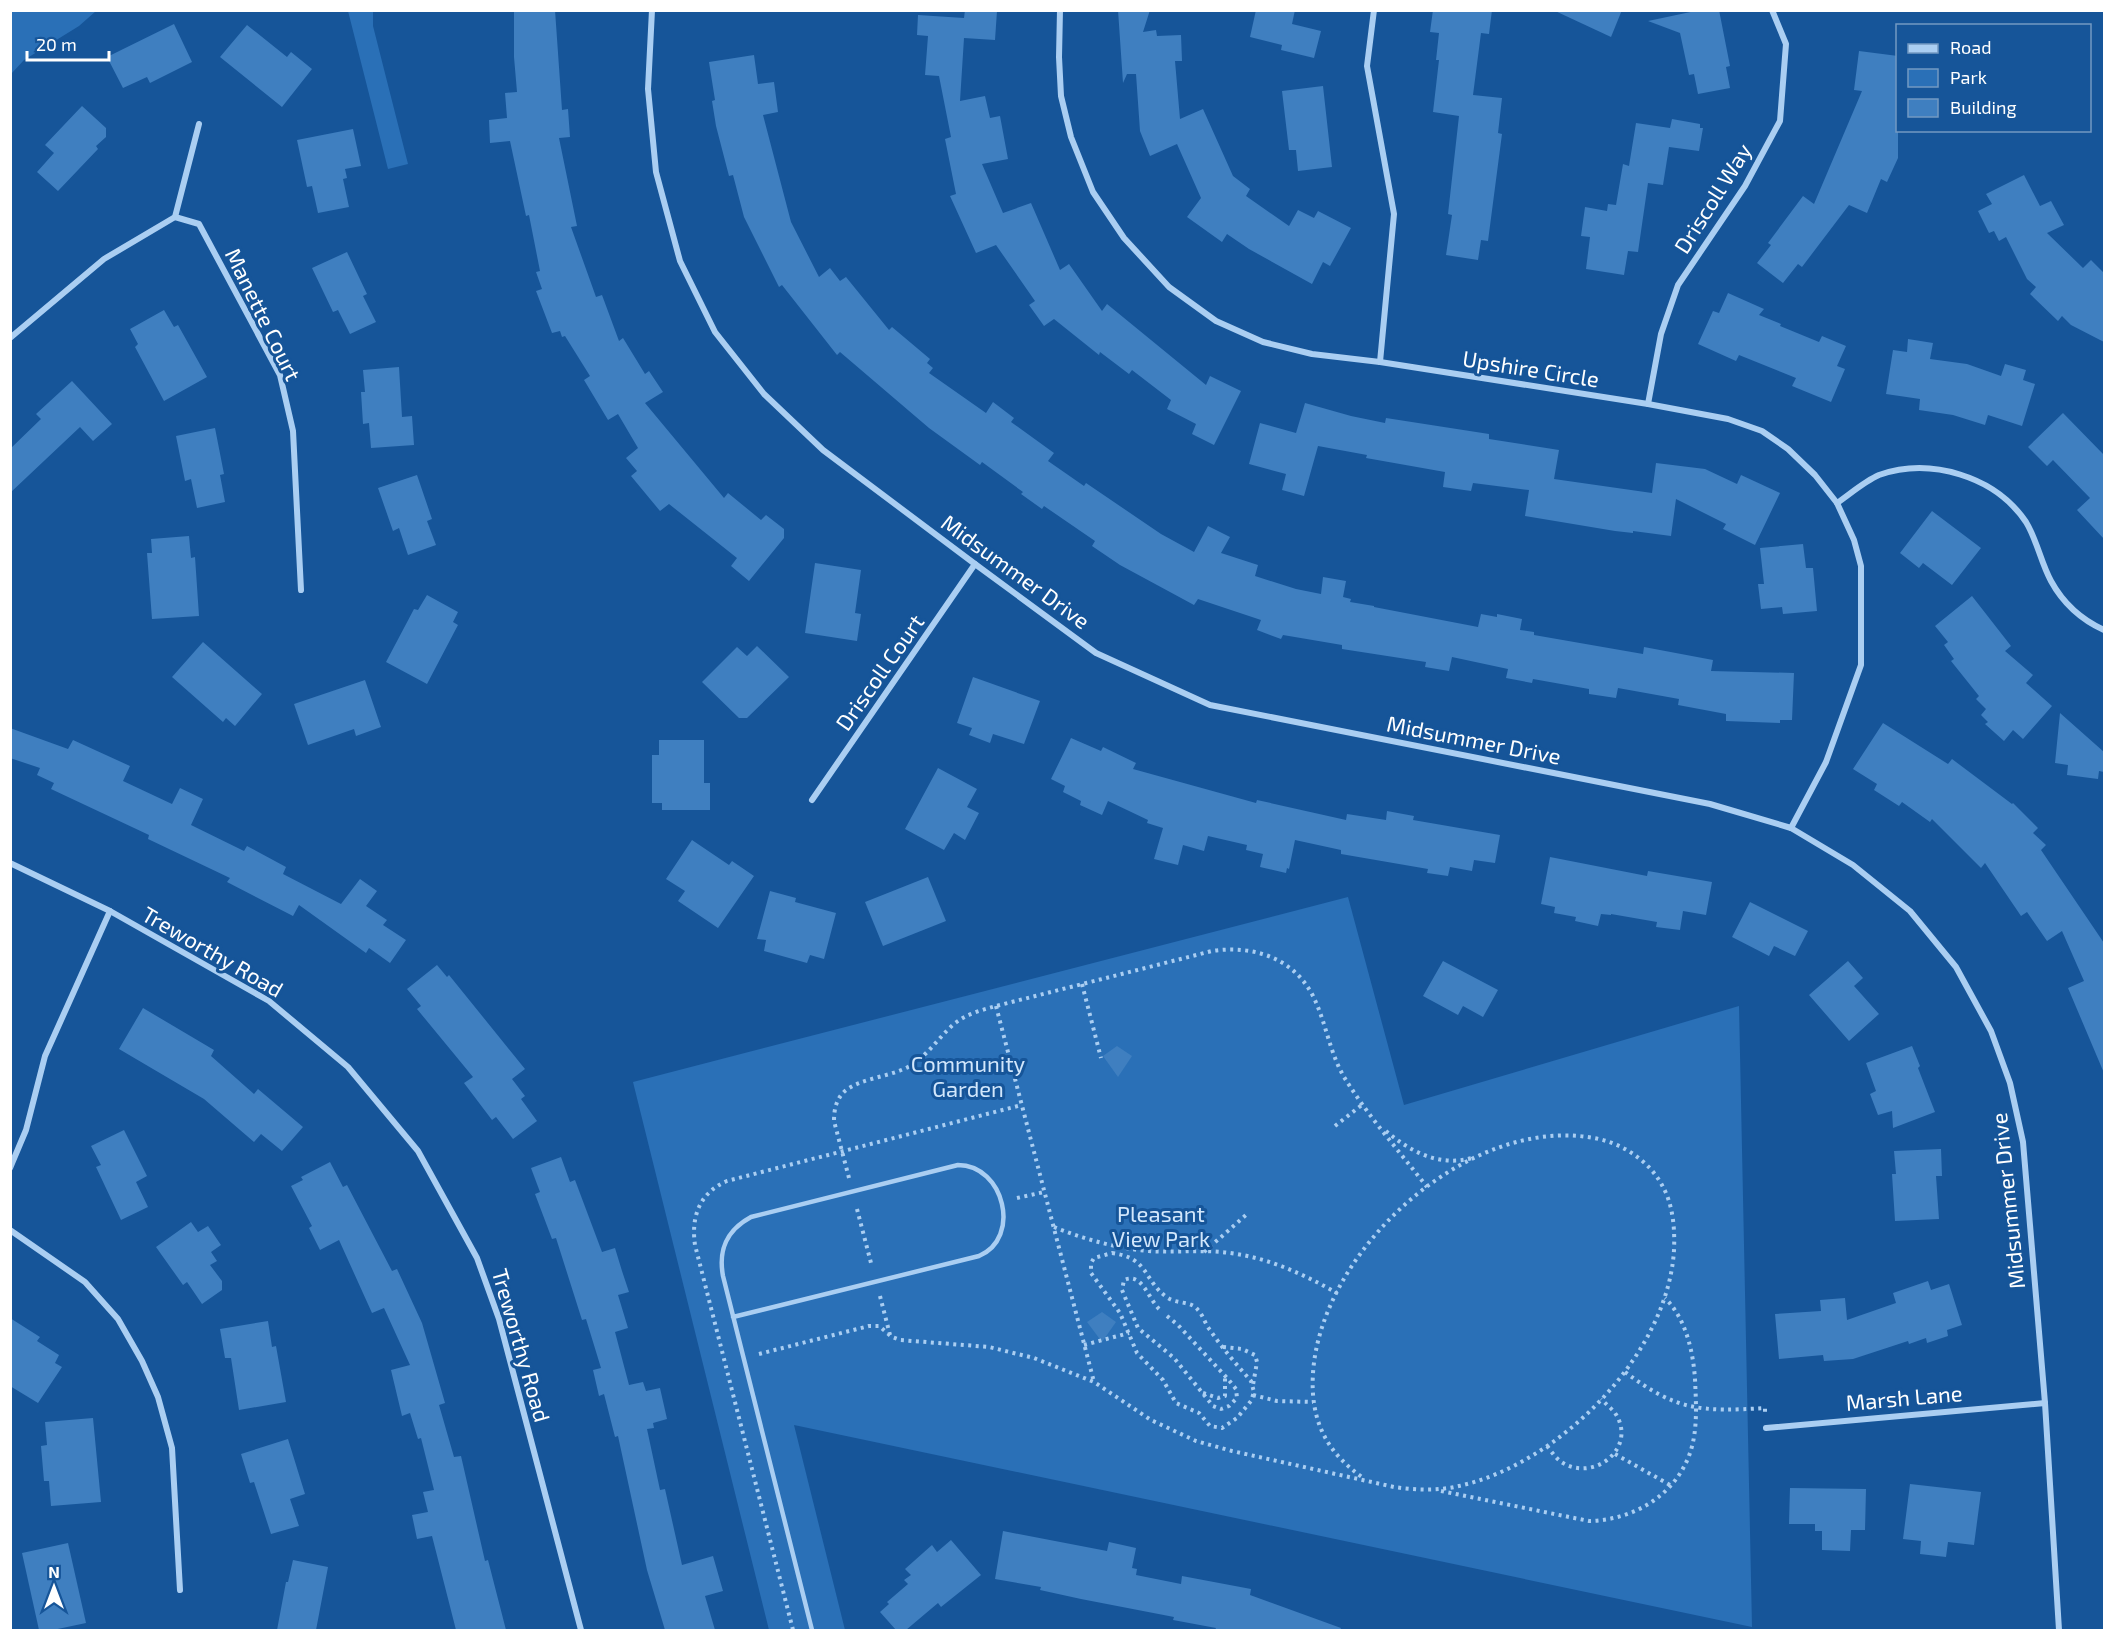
<svg xmlns="http://www.w3.org/2000/svg" width="2115" height="1641" viewBox="0 0 2115 1641" font-family="'Exo 2',sans-serif">
<style>
.green{fill:#2a70b7}
.building{fill:#3f7fc0}
.lines{fill:none;stroke-linecap:round;stroke-linejoin:round}
.path{stroke:#aacef2;stroke-width:4;stroke-dasharray:3 4.5;stroke-linecap:butt}
.lane{stroke:#aacef2;stroke-width:4.5}
.street{stroke:#aacef2;stroke-width:6}
.labels{text-anchor:middle;dominant-baseline:central;stroke-width:6;stroke-linejoin:round;paint-order:stroke}
.street-label{font-size:22px;fill:#fff;stroke:#165599}
.park-label{font-size:22px;fill:#d2e7fc;stroke:#165599}
</style>
<rect width="100%" height="100%" fill="#165599"/>
<g class="green">
<polygon points="11,10 96,10 96,11 79,26 24,60 11,74"/>
<polygon points="348,11 373,11 373,26 408,164 388,169"/>
<polygon points="1348,897 1404,1105 1739,1006 1752,1627 794,1425 845,1630 769,1630 633,1082"/>
</g>
<g class="building">
<polygon points="514,10 555,10 562,110 568,109 570,137 559,138 577,226 571,227 596,297 602,295 619,341 623,338 645,374 649,371 663,392 645,403 724,498 728,493 761,520 766,515 784,529 784,538 749,581 731,566 737,558 669,504 660,511 631,476 637,471 626,458 638,448 618,414 608,420 584,380 590,376 565,336 562,337 560,331 552,333 536,291 542,289 536,272 540,271 529,215 526,216 510,141 490,143 489,120 507,118 505,93 517,92 514,57"/>
<polygon points="965,10 997,11 995,40 964,38 960,101 985,96 990,118 1000,116 1008,159 982,164 1003,213 1031,203 1060,270 1069,264 1102,311 1107,304 1206,385 1210,376 1241,391 1214,445 1192,434 1196,424 1167,409 1171,400 1132,370 1129,374 1100,352 1099,355 1054,319 1044,326 1029,305 1035,301 996,245 976,253 950,196 956,194 945,139 951,137 939,76 925,75 928,36 917,35 918,15 964,18"/>
<polygon points="1118,10 1150,10 1143,32 1156,30 1157,36 1181,35 1182,61 1175,61 1180,119 1203,109 1233,176 1250,189 1246,196 1289,226 1298,210 1314,218 1318,211 1351,228 1330,266 1323,262 1312,284 1249,249 1227,234 1222,242 1187,217 1201,198 1177,144 1150,156 1140,131 1136,74 1127,74 1123,83"/>
<polygon points="1256,10 1295,10 1292,24 1321,31 1314,58 1281,50 1282,45 1250,37"/>
<polygon points="1433,10 1492,10 1489,34 1481,33 1473,95 1502,98 1498,133 1502,134 1488,241 1481,240 1478,260 1446,255 1452,215 1448,214 1459,116 1433,112 1439,60 1436,60 1439,33 1430,32"/>
<polygon points="1553,10 1622,10 1611,37"/>
<polygon points="1700,10 1719,10 1730,66 1726,67 1730,88 1698,94 1694,74 1689,75 1680,33 1648,21"/>
<polygon points="174,24 192,62 150,83 147,77 123,88 107,57"/>
<polygon points="247,25 287,57 291,52 312,69 282,107 220,57"/>
<polygon points="1859,51 1898,56 1898,158 1887,182 1881,179 1867,213 1849,205 1802,267 1798,264 1783,283 1757,263 1771,245 1768,243 1803,196 1814,204 1862,91 1854,90"/>
<polygon points="754,55 758,84 774,82 778,112 763,115 791,222 819,277 830,268 840,281 846,277 889,330 892,327 930,359 927,363 933,368 929,373 986,413 993,402 1014,418 1011,422 1054,453 1048,461 1084,486 1086,483 1161,534 1194,552 1208,526 1230,537 1221,553 1258,565 1255,576 1296,589 1321,594 1323,577 1346,581 1343,597 1351,599 1350,602 1374,606 1374,607 1478,627 1481,614 1497,617 1497,614 1522,619 1520,630 1534,632 1534,635 1643,654 1644,647 1713,660 1711,671 1794,673 1792,720 1780,720 1780,723 1726,721 1726,714 1678,705 1679,699 1618,688 1616,698 1589,694 1589,689 1533,679 1532,683 1506,678 1508,669 1452,657 1449,671 1425,667 1426,662 1342,649 1342,645 1283,635 1281,639 1257,630 1261,620 1198,599 1194,605 1120,565 1092,546 1095,541 1044,506 1042,509 1021,494 1023,492 982,462 980,465 929,428 840,352 837,355 782,285 779,287 744,217 733,175 729,176 716,126 712,101 715,100 709,62"/>
<polygon points="1323,86 1332,167 1298,171 1296,150 1289,150 1282,91"/>
<polygon points="82,106 106,128 106,137 96,146 98,149 58,191 37,172 54,153 45,145"/>
<polygon points="1672,119 1700,124 1700,128 1703,128 1699,151 1669,147 1663,185 1648,183 1638,252 1628,251 1624,275 1586,269 1590,237 1581,236 1585,207 1607,211 1608,204 1616,205 1623,164 1629,166 1636,123 1670,128"/>
<polygon points="353,129 361,166 345,169 347,178 343,179 349,207 318,213 312,186 307,187 297,140"/>
<polygon points="2024,175 2040,206 2051,201 2064,225 2047,233 2083,268 2091,260 2104,273 2104,342 2071,325 2062,316 2058,321 2030,294 2036,287 2027,279 2006,237 1999,241 1994,231 1989,233 1978,211 1992,204 1986,194"/>
<polygon points="347,252 367,294 363,296 376,322 350,334 338,310 333,312 312,268"/>
<polygon points="1728,293 1764,309 1759,315 1781,324 1780,326 1819,342 1822,336 1846,346 1837,366 1845,369 1831,402 1792,386 1796,378 1739,355 1736,361 1698,344 1713,311 1719,313"/>
<polygon points="164,310 174,327 178,325 207,377 164,401 135,347 138,344 130,329"/>
<polygon points="1908,339 1933,343 1930,359 1967,364 2001,376 2005,364 2026,370 2023,380 2035,384 2022,426 1988,415 1985,425 1953,415 1919,410 1920,399 1886,394 1893,350 1907,352"/>
<polygon points="399,367 402,417 412,416 414,445 371,448 369,423 363,424 361,392 365,392 363,370"/>
<polygon points="72,381 112,424 93,441 80,427 10,493 10,449 41,419 36,414"/>
<polygon points="1305,403 1351,416 1385,423 1386,418 1489,434 1489,439 1559,450 1554,479 1652,493 1656,463 1705,469 1737,484 1741,475 1780,493 1755,545 1723,529 1726,524 1676,499 1671,536 1633,531 1633,533 1615,531 1525,516 1529,490 1473,483 1471,491 1443,487 1445,472 1366,458 1367,455 1318,446 1304,496 1282,490 1286,474 1249,464 1260,423 1296,433"/>
<polygon points="2063,413 2104,455 2104,539 2077,510 2090,498 2053,460 2047,466 2028,447"/>
<polygon points="215,428 224,474 220,475 225,502 197,508 191,479 185,481 176,436"/>
<polygon points="417,475 432,519 427,521 436,545 408,555 399,528 393,531 378,488"/>
<polygon points="1932,511 1981,548 1952,585 1923,563 1919,568 1900,553"/>
<polygon points="189,536 191,558 195,557 199,616 152,619 147,553 152,553 151,539"/>
<polygon points="1803,544 1806,568 1813,568 1817,611 1783,614 1782,607 1761,609 1758,584 1764,584 1760,548"/>
<polygon points="815,563 861,570 855,613 861,614 857,641 805,633"/>
<polygon points="427,595 458,612 453,622 458,625 427,684 386,662 414,609 418,610"/>
<polygon points="1972,596 2011,646 2005,651 2033,675 2026,683 2052,706 2023,739 2013,730 2004,741 1985,724 1988,722 1981,715 1986,709 1976,699 1979,696 1951,661 1954,659 1944,645 1948,642 1935,626"/>
<polygon points="203,642 262,694 235,726 226,718 223,722 172,677"/>
<polygon points="757,646 789,677 747,718 739,718 702,682 737,647 747,656"/>
<polygon points="973,677 1040,701 1024,744 993,734 990,743 969,735 972,728 957,723"/>
<polygon points="365,680 381,727 356,736 354,729 308,745 294,704"/>
<polygon points="2060,713 2104,752 2104,772 2099,771 2098,779 2067,775 2068,765 2055,763"/>
<polygon points="1883,723 1948,764 1952,759 2012,804 2013,803 2038,828 2033,833 2046,845 2041,850 2104,943 2104,1073 2068,988 2084,981 2062,931 2047,941 2027,912 2021,916 1985,863 1981,868 1932,819 1930,822 1902,802 1899,806 1874,790 1877,784 1853,769"/>
<polygon points="10,728 68,749 73,740 130,766 123,781 172,804 180,788 203,799 191,825 244,851 247,846 286,867 283,874 341,904 360,879 377,891 366,906 387,920 383,925 406,940 390,963 369,948 366,953 299,905 293,916 227,882 230,878 148,839 149,835 51,789 54,783 37,775 40,768 10,758"/>
<polygon points="1071,738 1101,751 1103,747 1136,763 1133,769 1256,803 1257,800 1346,820 1347,814 1386,820 1387,811 1414,816 1413,820 1500,835 1495,863 1474,860 1472,871 1450,867 1448,876 1427,873 1428,869 1341,854 1341,850 1295,840 1289,869 1287,868 1286,873 1260,867 1263,854 1246,850 1247,845 1208,836 1204,851 1183,845 1178,865 1154,859 1163,828 1147,823 1148,820 1108,801 1102,815 1080,805 1081,801 1063,792 1065,786 1051,779"/>
<polygon points="659,740 704,740 704,783 710,783 710,810 662,810 662,803 652,803 652,755 659,755"/>
<polygon points="938,768 977,789 967,807 979,813 965,840 954,833 944,850 905,829"/>
<polygon points="692,840 729,865 732,861 754,876 718,928 678,901 685,891 666,879"/>
<polygon points="1550,857 1647,876 1648,871 1712,882 1706,915 1683,911 1680,930 1656,927 1657,922 1611,914 1611,915 1601,914 1598,926 1575,921 1576,917 1554,913 1555,907 1541,904"/>
<polygon points="928,877 946,921 883,946 865,902"/>
<polygon points="770,891 796,898 795,902 836,913 824,959 810,955 807,963 764,951 766,940 757,939"/>
<polygon points="1750,902 1808,931 1795,956 1774,946 1769,956 1732,937"/>
<polygon points="1443,961 1498,990 1483,1017 1463,1006 1458,1015 1423,996"/>
<polygon points="1848,961 1863,978 1854,986 1879,1014 1849,1041 1809,995"/>
<polygon points="437,965 447,977 449,975 525,1069 512,1079 525,1096 521,1099 537,1121 513,1139 496,1117 492,1120 464,1083 473,1077 417,1009 421,1006 407,989"/>
<polygon points="143,1008 214,1050 211,1056 254,1094 258,1089 303,1127 282,1151 261,1134 254,1142 204,1099 119,1049"/>
<polygon points="1117,1046 1132,1056 1118,1077 1103,1056"/>
<polygon points="1912,1046 1920,1066 1918,1068 1935,1112 1893,1128 1892,1111 1878,1115 1870,1094 1876,1091 1866,1063"/>
<polygon points="124,1130 147,1176 136,1182 148,1207 121,1220 96,1167 101,1165 91,1146"/>
<polygon points="1941,1149 1942,1176 1936,1176 1939,1219 1895,1221 1892,1174 1896,1174 1894,1151"/>
<polygon points="561,1157 570,1182 575,1180 602,1252 615,1248 622,1271 629,1292 618,1295 628,1328 615,1332 629,1385 643,1382 646,1391 660,1388 667,1419 653,1423 654,1428 647,1429 660,1490 665,1489 682,1565 713,1556 723,1591 705,1596 715,1630 665,1630 647,1570 618,1436 615,1437 604,1394 599,1396 593,1370 601,1368 586,1319 582,1320 556,1238 552,1239 535,1194 540,1192 531,1168"/>
<polygon points="330,1162 343,1187 347,1185 392,1271 397,1269 422,1323 445,1403 439,1405 454,1457 461,1456 485,1561 488,1560 506,1630 456,1630 432,1536 417,1539 412,1515 428,1512 423,1492 434,1490 421,1438 418,1439 410,1413 402,1416 391,1370 410,1365 384,1308 372,1313 339,1240 320,1250 309,1228 312,1226 291,1186 303,1180 301,1177"/>
<polygon points="191,1222 198,1232 208,1226 221,1245 211,1252 217,1261 210,1265 222,1281 222,1290 202,1304 187,1282 183,1285 156,1247"/>
<polygon points="1928,1281 1931,1290 1949,1284 1962,1325 1947,1330 1948,1336 1927,1343 1926,1338 1909,1344 1908,1341 1853,1359 1824,1361 1823,1355 1779,1359 1775,1314 1821,1311 1820,1300 1845,1298 1847,1320 1896,1303 1893,1293"/>
<polygon points="1102,1312 1116,1322 1102,1342 1087,1322"/>
<polygon points="10,1318 40,1337 37,1341 59,1355 55,1363 62,1367 38,1403 10,1386"/>
<polygon points="268,1321 272,1347 276,1346 286,1402 239,1410 231,1358 225,1358 220,1329"/>
<polygon points="93,1418 101,1502 51,1506 49,1481 44,1481 41,1446 47,1445 45,1422"/>
<polygon points="288,1439 305,1494 290,1499 299,1526 271,1534 254,1482 250,1483 241,1454"/>
<polygon points="1910,1484 1981,1492 1974,1545 1948,1542 1946,1557 1920,1554 1921,1541 1903,1539"/>
<polygon points="1790,1488 1866,1489 1865,1530 1851,1530 1850,1551 1822,1550 1822,1531 1815,1531 1815,1524 1789,1524"/>
<polygon points="1003,1531 1107,1551 1109,1542 1136,1548 1132,1568 1137,1569 1136,1575 1181,1584 1182,1576 1251,1589 1250,1595 1341,1628 1340,1630 1215,1630 1216,1628 1173,1620 1174,1617 1081,1599 1040,1590 1041,1587 995,1579"/>
<polygon points="951,1540 981,1575 941,1607 938,1603 906,1630 896,1630 880,1612 889,1604 887,1602 908,1584 904,1580 911,1575 905,1569 932,1545 937,1552"/>
<polygon points="68,1543 86,1623 53,1630 39,1630 22,1553"/>
<polygon points="293,1560 328,1567 316,1630 277,1630 286,1582 288,1582"/>
</g>
<g class="lines">
<g class="path">
<polyline points="1082,984 1101,1058"/>
<polyline points="996,1006 1094,1382"/>
<polyline points="1335,1126 1363,1104"/>
<path d="M1386 1131C1411 1152 1439 1167 1472 1158"/>
<path d="M849 1178 834 1121C834 1110 836 1099 845 1091 861 1078 890 1077 910 1066 928 1055 938 1038 954 1024 966 1014 982 1010 996 1006L1212 951C1252 945 1293 957 1313 996 1326 1022 1329 1051 1344 1077 1368 1116 1399 1151 1427 1187"/>
<polyline points="1017,1198 1044,1192"/>
<polyline points="857,1209 871,1263"/>
<path d="M1054 1227C1084 1239 1115 1248 1148 1251 1175 1253 1203 1249 1230 1253 1269 1258 1303 1274 1337 1293"/>
<polyline points="1204,1252 1246,1215"/>
<path d="M1112 1253C1150 1258 1143 1281 1168 1298 1177 1304 1192 1301 1198 1310 1203 1315 1205 1324 1210 1330 1222 1348 1237 1365 1251 1381L1254 1392 1251 1401 1237 1418 1222 1428 1210 1426 1199 1413 1176 1403 1163 1380 1137 1353 1120 1313 1091 1273V1263L1094 1258Z"/>
<polyline points="880,1296 890,1335"/>
<path d="M1159 1309C1148 1298 1142 1272 1124 1280L1122 1290 1138 1328 1174 1358 1213 1406 1221 1409 1229 1406 1237 1398 1236 1389 1228 1379 1178 1325 1167 1316"/>
<polyline points="1084,1345 1129,1333"/>
<polyline points="1223,1347 1242,1349 1255,1355 1257,1362 1253,1385"/>
<path d="M759 1354 869 1326H879L892 1337 900 1340 989 1347 1034 1358 1094 1382 1151 1420 1196 1441 1232 1451 1394 1487C1415 1490 1438 1491 1459 1486 1559 1464 1668 1355 1674 1250 1675 1229 1673 1205 1663 1187 1650 1161 1622 1143 1594 1138 1468 1115 1321 1250 1313 1373 1310 1420 1326 1453 1365 1479"/>
<path d="M1625 1372C1677 1411 1701 1412 1765 1408V1412"/>
<polyline points="1203,1393 1218,1398 1225,1396 1225,1376"/>
<polyline points="1253,1395 1277,1401 1313,1402"/>
<path d="M1547 1446C1552 1452 1556 1459 1563 1463 1595 1482 1638 1447 1615 1413 1611 1408 1606 1404 1601 1399"/>
<polyline points="1615,1454 1670,1485"/>
<path d="M1441 1491 1589 1521C1633 1520 1675 1496 1690 1453 1698 1430 1696 1403 1695 1379 1693 1351 1686 1319 1665 1298"/>
<path d="M793 1630 695 1245C691 1217 699 1193 727 1181L1022 1105"/>
</g>
<path class="lane" d="M733 1317 979 1256C1022 1238 1004 1165 958 1165L751 1217C727 1230 718 1249 723 1276L812 1630"/>
<g class="street">
<polyline points="652,10 648,89 656,172 680,261 715,332 764,394 823,450 975,564 1096,653 1210,705 1710,804 1791,828 1853,865 1910,911 1956,967 1991,1031 2010,1083 2023,1142 2045,1403 2059,1630"/>
<polyline points="1060,10 1059,57 1061,96 1071,137 1093,192 1124,238 1169,287 1216,321 1263,342 1312,354 1380,362 1648,404 1728,419 1762,431 1788,449 1815,475 1837,503 1854,540 1861,566 1861,665 1826,762 1791,828"/>
<polyline points="1374,10 1367,66 1394,214 1380,362"/>
<polyline points="175,217 199,224 280,375 293,431 301,590"/>
<polyline points="10,338 104,259 175,217 199,124"/>
<polyline points="1648,404 1661,334 1678,285 1745,186 1780,121 1786,44 1772,10"/>
<path d="M1837 503C1850 494 1865 481 1879 475 1930 457 1995 476 2026 522 2037 540 2041 563 2051 581 2063 603 2082 620 2104 630"/>
<polyline points="812,800 975,564"/>
<polyline points="10,863 110,911 269,1001 348,1067 418,1151 477,1258 499,1319 581,1630"/>
<polyline points="10,1168 26,1130 45,1056 110,911"/>
<polyline points="10,1230 85,1282 118,1319 142,1361 158,1397 172,1448 180,1590"/>
<polyline points="1766,1428 2045,1403"/>
</g>
</g>
<g class="labels">
<g class="street-label">
<text transform="translate(1712 198) rotate(-58)">Driscoll Way</text>
<text transform="translate(264 314) rotate(64)">Manette Court</text>
<text transform="translate(1531 368) rotate(9)">Upshire Circle</text>
<text transform="translate(1016 571) rotate(36)">Midsummer Drive</text>
<text transform="translate(879 672) rotate(-55)">Driscoll Court</text>
<text transform="translate(1474 739) rotate(11)">Midsummer Drive</text>
<text transform="translate(213 951) rotate(30)">Treworthy Road</text>
<text transform="translate(2007 1201) rotate(-96)">Midsummer Drive</text>
<text transform="translate(522 1345) rotate(74)">Treworthy Road</text>
<text transform="translate(1904 1397) rotate(-5)">Marsh Lane</text>
</g>
<g class="park-label">
<text x="968" y="1063">Community<tspan x="968" dy="25">Garden</tspan></text>
<text x="1161" y="1213">Pleasant<tspan x="1161" dy="25">View Park</tspan></text>
</g>
</g>
<rect width="2115" height="1641" fill="none" stroke="#ffffff" stroke-width="24"/>
<rect x="1896" y="24" width="195" height="108" fill="#165599" stroke="#7399c2" stroke-width="1.5"/>
<rect x="1908" y="44" width="30" height="9" fill="#aacef2" stroke="#7399c2" stroke-width="1.5"/>
<text x="1950" y="54" font-size="18" fill="#ffffff">Road</text>
<rect x="1908" y="69" width="30" height="18" fill="#2a70b7" stroke="#7399c2" stroke-width="1.5"/>
<text x="1950" y="84" font-size="18" fill="#ffffff">Park</text>
<rect x="1908" y="99" width="30" height="18" fill="#3f7fc0" stroke="#7399c2" stroke-width="1.5"/>
<text x="1950" y="114" font-size="18" fill="#ffffff">Building</text>
<g transform="translate(54 1587)" stroke="#165599" stroke-width="4.5" paint-order="stroke">
<path d="M0-4.5L10 22L0 15L-10 22Z" fill="#ffffff"/>
<text y="-9" font-size="16" font-weight="bold" text-anchor="middle" fill="#ffffff">N</text>
</g>
<path d="M27 51v9h82v-9" fill="none" stroke="#ffffff" stroke-width="3"/>
<text x="36" y="51" font-size="18" fill="#ffffff" stroke="#165599" stroke-width="4.5" paint-order="stroke">20 m</text>
</svg>
